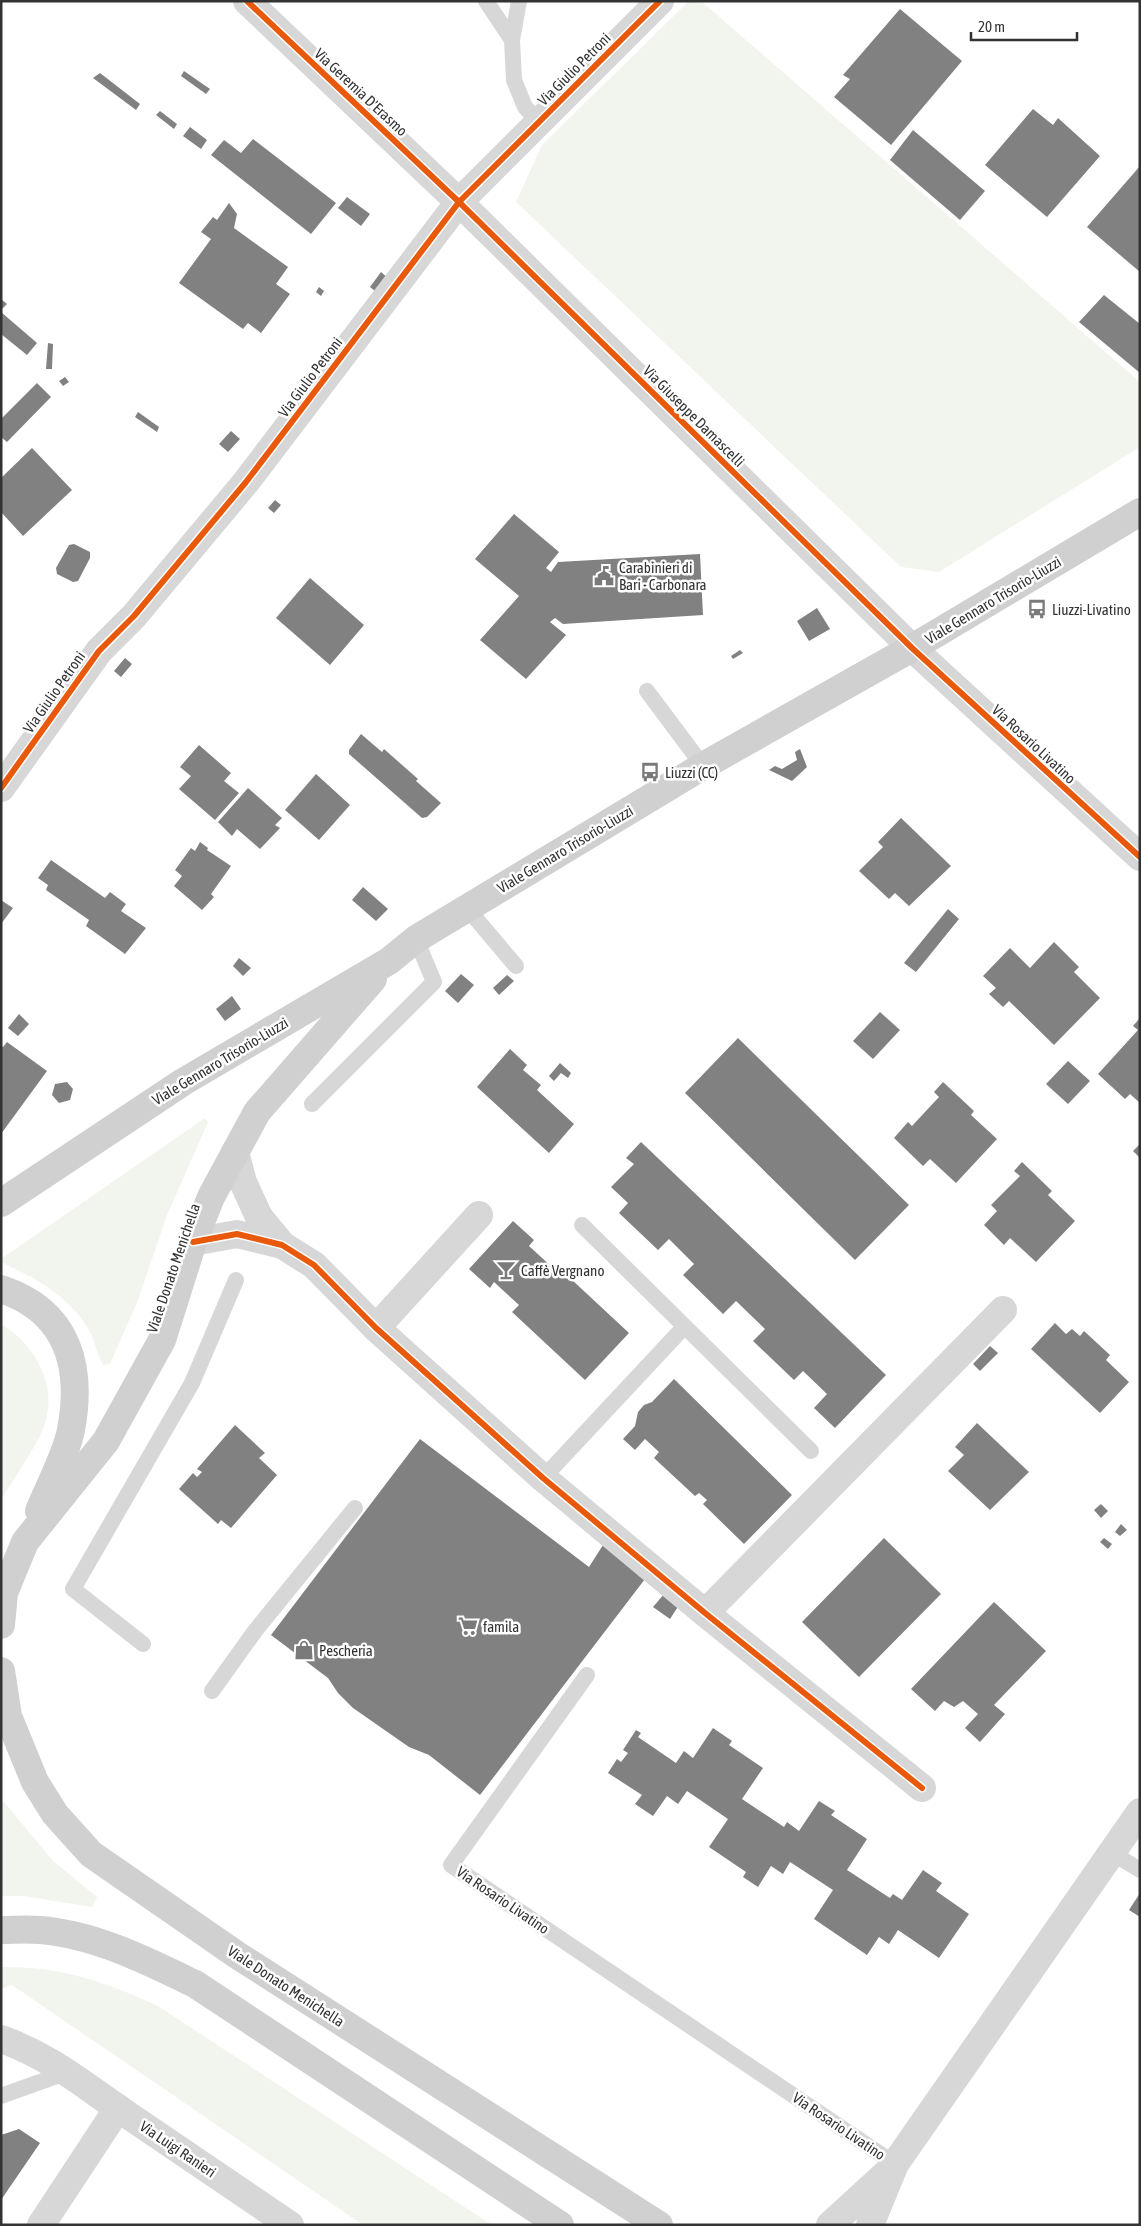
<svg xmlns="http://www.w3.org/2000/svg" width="1141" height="2226" viewBox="0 0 1141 2226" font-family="'Asap Condensed',sans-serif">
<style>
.green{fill:#f1f5ed}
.building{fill:#818181}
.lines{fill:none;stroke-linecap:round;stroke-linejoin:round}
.lane{stroke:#d7d7d7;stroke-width:16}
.street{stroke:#d7d7d7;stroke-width:28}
.secondary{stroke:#d0d0d0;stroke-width:28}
.cycleway-casing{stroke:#fff;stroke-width:9}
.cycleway{stroke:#e8590c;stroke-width:6}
.labels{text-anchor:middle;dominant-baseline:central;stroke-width:5;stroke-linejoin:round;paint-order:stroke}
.street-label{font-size:15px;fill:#333;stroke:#fff}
.poi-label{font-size:15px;fill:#333;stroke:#fff;text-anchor:start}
</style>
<rect width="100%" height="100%" fill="#fff"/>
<g class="green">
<polygon points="689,1 701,1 1140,382 1140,447 939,572 901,567 516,202 542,145"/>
<path d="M205 1118 208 1122 167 1215 138 1300 110 1364 103 1365C98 1356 96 1346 92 1336 74 1298 37 1279 1 1262V1259Z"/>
<path d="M1 1324C35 1344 59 1387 44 1426 35 1449 14 1478 1 1500Z"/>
<polygon points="4,1802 53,1861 97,1897 92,1907 24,1896 1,1896 1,1803"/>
<path d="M1 1967C60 1966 106 1982 158 2006L492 2225H363L12 1985 1 1989Z"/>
</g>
<g class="building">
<polygon points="900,9 962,61 891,145 834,97 850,79 843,75"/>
<polygon points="184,71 210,89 206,94 181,76"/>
<polygon points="100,73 140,104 136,110 93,78"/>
<polygon points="1033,109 1053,125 1058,118 1100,156 1047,217 985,165"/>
<polygon points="160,111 177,124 174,129 156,115"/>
<polygon points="190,127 207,140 201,149 183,136"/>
<polygon points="913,130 985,191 960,220 890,160"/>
<polygon points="253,139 336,203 311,234 211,155 224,140 241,153"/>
<polygon points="1140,166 1140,272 1087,227"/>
<polygon points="347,197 370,214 361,226 338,208"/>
<polygon points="229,203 237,214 234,228 288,267 276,284 290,294 261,333 248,323 243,329 179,283 211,239 201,232 213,217 217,220"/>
<polygon points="381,272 389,279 375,291 370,287"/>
<polygon points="319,287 324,291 321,296 316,292"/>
<polygon points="1104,295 1140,324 1140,373 1079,322"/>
<polygon points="1,299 7,304 1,310"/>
<polygon points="1,312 37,343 27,355 1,334"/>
<polygon points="48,343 53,344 52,369 46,369"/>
<polygon points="65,377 69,382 63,386 59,381"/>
<polygon points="37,383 51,397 7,442 1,437 1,419"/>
<polygon points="138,412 159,427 157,432 135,417"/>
<polygon points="231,431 240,439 228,452 219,444"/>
<polygon points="32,448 72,490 23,536 1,512 1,478"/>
<polygon points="275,500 281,505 274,513 268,508"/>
<polygon points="514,514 559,552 546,568 551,572 558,562 700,554 703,615 563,624 555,618 550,622 566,635 526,679 480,640 519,596 475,559"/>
<polygon points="74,544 90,552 90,558 78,581 73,582 57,574 56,568 69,545"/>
<polygon points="310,578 364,625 330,665 276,618"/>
<polygon points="817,608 830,629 809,641 797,621"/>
<polygon points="740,650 743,653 733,659 731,656"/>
<polygon points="125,658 132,664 121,677 114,671"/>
<polygon points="361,734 382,752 384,749 418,779 416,781 441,803 427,817 422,818 349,754 349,750"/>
<polygon points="199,745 231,773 224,781 239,793 215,820 179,789 191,776 180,767"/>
<polygon points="800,749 807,767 792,781 769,770 775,766 782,769 797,760 795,752"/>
<polygon points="316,774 350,805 319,840 285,810"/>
<polygon points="248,788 282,818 275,825 280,828 260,849 237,829 232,836 218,822"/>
<polygon points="901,818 951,866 909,906 895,893 889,899 859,871 883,847 878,842"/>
<polygon points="200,842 208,848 207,850 231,866 211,894 214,897 202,910 174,886 182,876 175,870 191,848 195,851"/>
<polygon points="51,860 105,898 110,892 126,904 121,911 146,928 125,954 86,926 89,920 46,890 48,885 38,878"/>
<polygon points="363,887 388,909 376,921 352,900"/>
<polygon points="1,900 13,908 1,924"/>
<polygon points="948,909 959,919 916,972 904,963"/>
<polygon points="1054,942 1079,967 1074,972 1100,998 1054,1045 1009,1001 1003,1007 989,994 996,988 983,976 1010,948 1030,968"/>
<polygon points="239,958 251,968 243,976 233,966"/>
<polygon points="461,974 474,985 458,1003 445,991"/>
<polygon points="507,975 514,981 499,995 493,988"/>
<polygon points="232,996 241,1009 225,1021 216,1009"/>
<polygon points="880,1012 900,1030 873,1059 853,1041"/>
<polygon points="19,1014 29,1024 18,1036 8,1028"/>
<polygon points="1140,1018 1140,1103 1130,1094 1125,1099 1098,1074 1138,1030 1133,1026"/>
<polygon points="738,1038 909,1205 855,1260 685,1093"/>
<polygon points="7,1042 47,1071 1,1134 1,1046 3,1047"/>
<polygon points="510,1049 527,1065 523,1070 541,1085 537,1090 574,1124 549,1153 477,1087"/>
<polygon points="1068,1061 1090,1081 1068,1104 1046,1084"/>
<polygon points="560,1063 571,1073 568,1078 561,1073 554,1081 549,1076"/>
<polygon points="67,1082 73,1089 70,1100 59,1103 52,1095 55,1084"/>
<polygon points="943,1082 974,1111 971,1115 997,1139 956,1183 930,1159 923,1166 894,1138 908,1122 912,1126 939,1097 934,1092"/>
<polygon points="641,1142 886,1375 835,1428 814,1408 827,1394 803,1371 794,1380 753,1341 765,1329 736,1301 723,1314 683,1275 694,1264 669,1239 658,1250 619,1213 628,1203 611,1187 634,1164 626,1158"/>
<polygon points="1140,1144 1140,1158 1133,1151"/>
<polygon points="1022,1162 1052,1191 1048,1195 1075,1221 1036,1262 1010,1238 1004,1245 984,1225 997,1211 991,1205 1020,1176 1014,1171"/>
<polygon points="513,1221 534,1240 529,1246 553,1268 556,1265 629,1333 585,1380 512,1312 519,1305 494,1282 490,1288 469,1269"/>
<polygon points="1055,1323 1066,1334 1072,1329 1080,1336 1084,1331 1110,1355 1106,1360 1129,1382 1100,1413 1031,1349"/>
<polygon points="990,1346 998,1353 980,1371 973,1364"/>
<polygon points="674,1379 792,1495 744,1544 703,1504 707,1500 699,1493 695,1496 654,1458 659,1452 645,1439 635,1450 623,1439 635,1426 638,1412 644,1405 652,1402"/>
<polygon points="977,1423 1029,1472 990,1510 948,1471 964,1455 955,1447"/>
<polygon points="235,1425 265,1453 259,1458 277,1475 231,1528 221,1520 218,1524 179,1489 193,1473 197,1477 202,1472 197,1469"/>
<polygon points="420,1439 589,1567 603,1545 645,1579 480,1795 429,1755 409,1747 353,1708 338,1693 328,1678 271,1635"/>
<polygon points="1101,1504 1108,1511 1101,1518 1094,1510"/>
<polygon points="1121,1524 1127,1530 1120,1536 1115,1532"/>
<polygon points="884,1538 941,1594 859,1677 802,1622"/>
<polygon points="1104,1538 1112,1544 1108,1549 1100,1542"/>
<polygon points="664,1594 679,1605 670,1619 653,1607"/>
<polygon points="994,1602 1046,1651 994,1705 1005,1714 980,1742 965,1728 978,1714 963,1701 954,1707 944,1701 935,1711 911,1689"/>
<polygon points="713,1728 732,1741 729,1745 763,1768 742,1799 784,1827 787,1822 799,1831 819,1801 835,1811 831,1815 867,1839 847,1870 890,1898 893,1894 902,1900 923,1870 942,1883 936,1891 969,1914 939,1958 898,1930 889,1944 879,1937 867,1955 814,1919 833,1890 790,1862 783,1874 771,1866 758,1887 743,1877 746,1872 709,1847 728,1819 687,1791 678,1804 667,1796 653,1816 635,1804 642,1795 608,1773 617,1759 621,1762 628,1753 623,1750 636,1730 641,1733 638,1737 676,1763 684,1751 693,1758"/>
<polygon points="1140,1893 1140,1917 1129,1910"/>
<polygon points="19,2129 40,2143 1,2200 1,2135"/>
</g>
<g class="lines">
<g class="lane">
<polyline points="486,1 512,40 514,80 525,107 539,122"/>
<polyline points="512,40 519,1"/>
<polyline points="647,691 703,766"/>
<polyline points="467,908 516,966"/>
<polyline points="312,1104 434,982 416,939"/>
<polyline points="582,1225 811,1451"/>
<polyline points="543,1478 684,1327"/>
<polyline points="143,1644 73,1589 192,1383 236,1280"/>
<polyline points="587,1675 451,1865 895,2164"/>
<polyline points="212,1691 255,1631 355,1508"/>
<polyline points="1112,1853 1140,1870"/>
<polyline points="1,2096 68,2072"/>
</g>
<g class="street">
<polyline points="247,1 459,202 912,648 1140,857"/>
<polyline points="1,788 99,651 134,616 246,482 459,202 660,1"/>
<polyline points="235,1152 243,1182 259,1217 282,1245"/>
<polyline points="193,1242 237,1234 282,1245 314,1265 376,1328 543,1478 705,1613 922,1788"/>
<polyline points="376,1328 479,1215"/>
<polyline points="705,1613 1003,1310"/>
<path d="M1 2039C49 2056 81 2083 122 2111 178 2149 234 2187 290 2225"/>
<polyline points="41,2225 118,2108"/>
<polyline points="830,2225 889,2171"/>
<polyline points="870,2225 895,2164 1140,1812"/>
</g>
<g class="secondary">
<polyline points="1,1203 183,1082 389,961 416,939 703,766 912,648 1140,512"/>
<path d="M1 1289C68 1311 83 1366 71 1430 66 1455 49 1486 39 1511"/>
<polyline points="1,1625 4,1593 25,1542 106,1441 162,1340 193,1242 211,1197 257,1112 373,979"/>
<polyline points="1,1671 8,1716 35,1782 55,1814 91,1854 237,1955 659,2225"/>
<path d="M1 1930C14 1930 27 1929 40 1930 94 1934 147 1961 195 1984L560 2225"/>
</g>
<defs>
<g id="cycleway">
<polyline points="247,1 459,202 912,648 1140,857"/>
<polyline points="1,788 99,651 134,616 246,482 459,202 660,1"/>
<polyline points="193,1242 237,1234 282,1245 314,1265 376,1328 543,1478 705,1613 922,1788"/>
</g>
</defs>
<use href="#cycleway" class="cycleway-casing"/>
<use href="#cycleway" class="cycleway"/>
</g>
<defs>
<symbol id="civic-bare" viewBox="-9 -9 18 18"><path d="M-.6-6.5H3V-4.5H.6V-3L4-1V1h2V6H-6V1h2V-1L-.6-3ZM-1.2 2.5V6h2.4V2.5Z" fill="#7a7a7a" stroke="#fff" stroke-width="2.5" paint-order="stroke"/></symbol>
<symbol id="bus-bare" viewBox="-9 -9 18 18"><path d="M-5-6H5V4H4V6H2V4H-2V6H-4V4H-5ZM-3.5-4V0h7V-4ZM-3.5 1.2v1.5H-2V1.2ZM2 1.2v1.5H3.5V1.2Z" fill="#7a7a7a" stroke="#fff" stroke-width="2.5" paint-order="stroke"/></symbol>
<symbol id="bar-bare" viewBox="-9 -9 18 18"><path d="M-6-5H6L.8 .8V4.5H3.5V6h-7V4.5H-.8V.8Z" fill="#7a7a7a" stroke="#fff" stroke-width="2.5" paint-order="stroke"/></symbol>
<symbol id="supermarket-bare" viewBox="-9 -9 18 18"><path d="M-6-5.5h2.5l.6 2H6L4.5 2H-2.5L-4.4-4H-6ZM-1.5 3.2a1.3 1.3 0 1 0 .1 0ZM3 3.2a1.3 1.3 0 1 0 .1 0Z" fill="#7a7a7a" stroke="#fff" stroke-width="2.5" paint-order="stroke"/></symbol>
<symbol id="shop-bare" viewBox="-9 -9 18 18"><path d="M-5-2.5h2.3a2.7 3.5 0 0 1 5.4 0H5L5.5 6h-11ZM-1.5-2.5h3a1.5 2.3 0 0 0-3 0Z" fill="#7a7a7a" stroke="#fff" stroke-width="2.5" paint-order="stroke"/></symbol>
</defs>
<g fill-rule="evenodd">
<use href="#civic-bare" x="590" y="562" width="28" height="28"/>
<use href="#bus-bare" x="1023" y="595" width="28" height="28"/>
<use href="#bus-bare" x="636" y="758" width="28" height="28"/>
<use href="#bar-bare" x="492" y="1256" width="28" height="28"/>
<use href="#supermarket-bare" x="454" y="1612" width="28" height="28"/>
<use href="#shop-bare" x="290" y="1636" width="28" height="28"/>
</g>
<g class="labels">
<g class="street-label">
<text transform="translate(574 69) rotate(-45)">Via Giulio Petroni</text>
<text transform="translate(361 92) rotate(43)">Via Geremia D'Erasmo</text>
<text transform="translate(310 377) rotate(-53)">Via Giulio Petroni</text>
<text transform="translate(694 416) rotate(45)">Via Giuseppe Damascelli</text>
<text transform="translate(993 600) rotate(-31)">Viale Gennaro Trisorio-Liuzzi</text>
<text transform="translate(54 692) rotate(-55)">Via Giulio Petroni</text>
<text transform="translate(1034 744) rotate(43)">Via Rosario Livatino</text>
<text transform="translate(565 849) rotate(-31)">Viale Gennaro Trisorio-Liuzzi</text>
<text transform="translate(220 1061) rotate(-31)">Viale Gennaro Trisorio-Liuzzi</text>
<text transform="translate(173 1268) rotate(-71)">Viale Donato Menichella</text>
<text transform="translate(503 1900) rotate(34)">Via Rosario Livatino</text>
<text transform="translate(286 1986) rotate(33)">Viale Donato Menichella</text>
<text transform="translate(839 2126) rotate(34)">Via Rosario Livatino</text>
<text transform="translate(178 2149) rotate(34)">Via Luigi Ranieri</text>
</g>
<g class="poi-label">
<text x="619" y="567">Carabinieri di<tspan x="619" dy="17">Bari - Carbonara</tspan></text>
<text x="1052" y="609">Liuzzi-Livatino</text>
<text x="665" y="772">Liuzzi (CC)</text>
<text x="521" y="1270">Caffè Vergnano</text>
<text x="483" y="1626">famila</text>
<text x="319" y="1650">Pescheria</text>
</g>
</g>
<rect width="1141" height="2226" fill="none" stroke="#333333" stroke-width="5"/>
<path d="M971 32v8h106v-8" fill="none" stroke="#333333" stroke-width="2.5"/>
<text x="978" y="32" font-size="15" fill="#333333" stroke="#ffffff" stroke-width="4" paint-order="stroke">20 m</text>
</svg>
